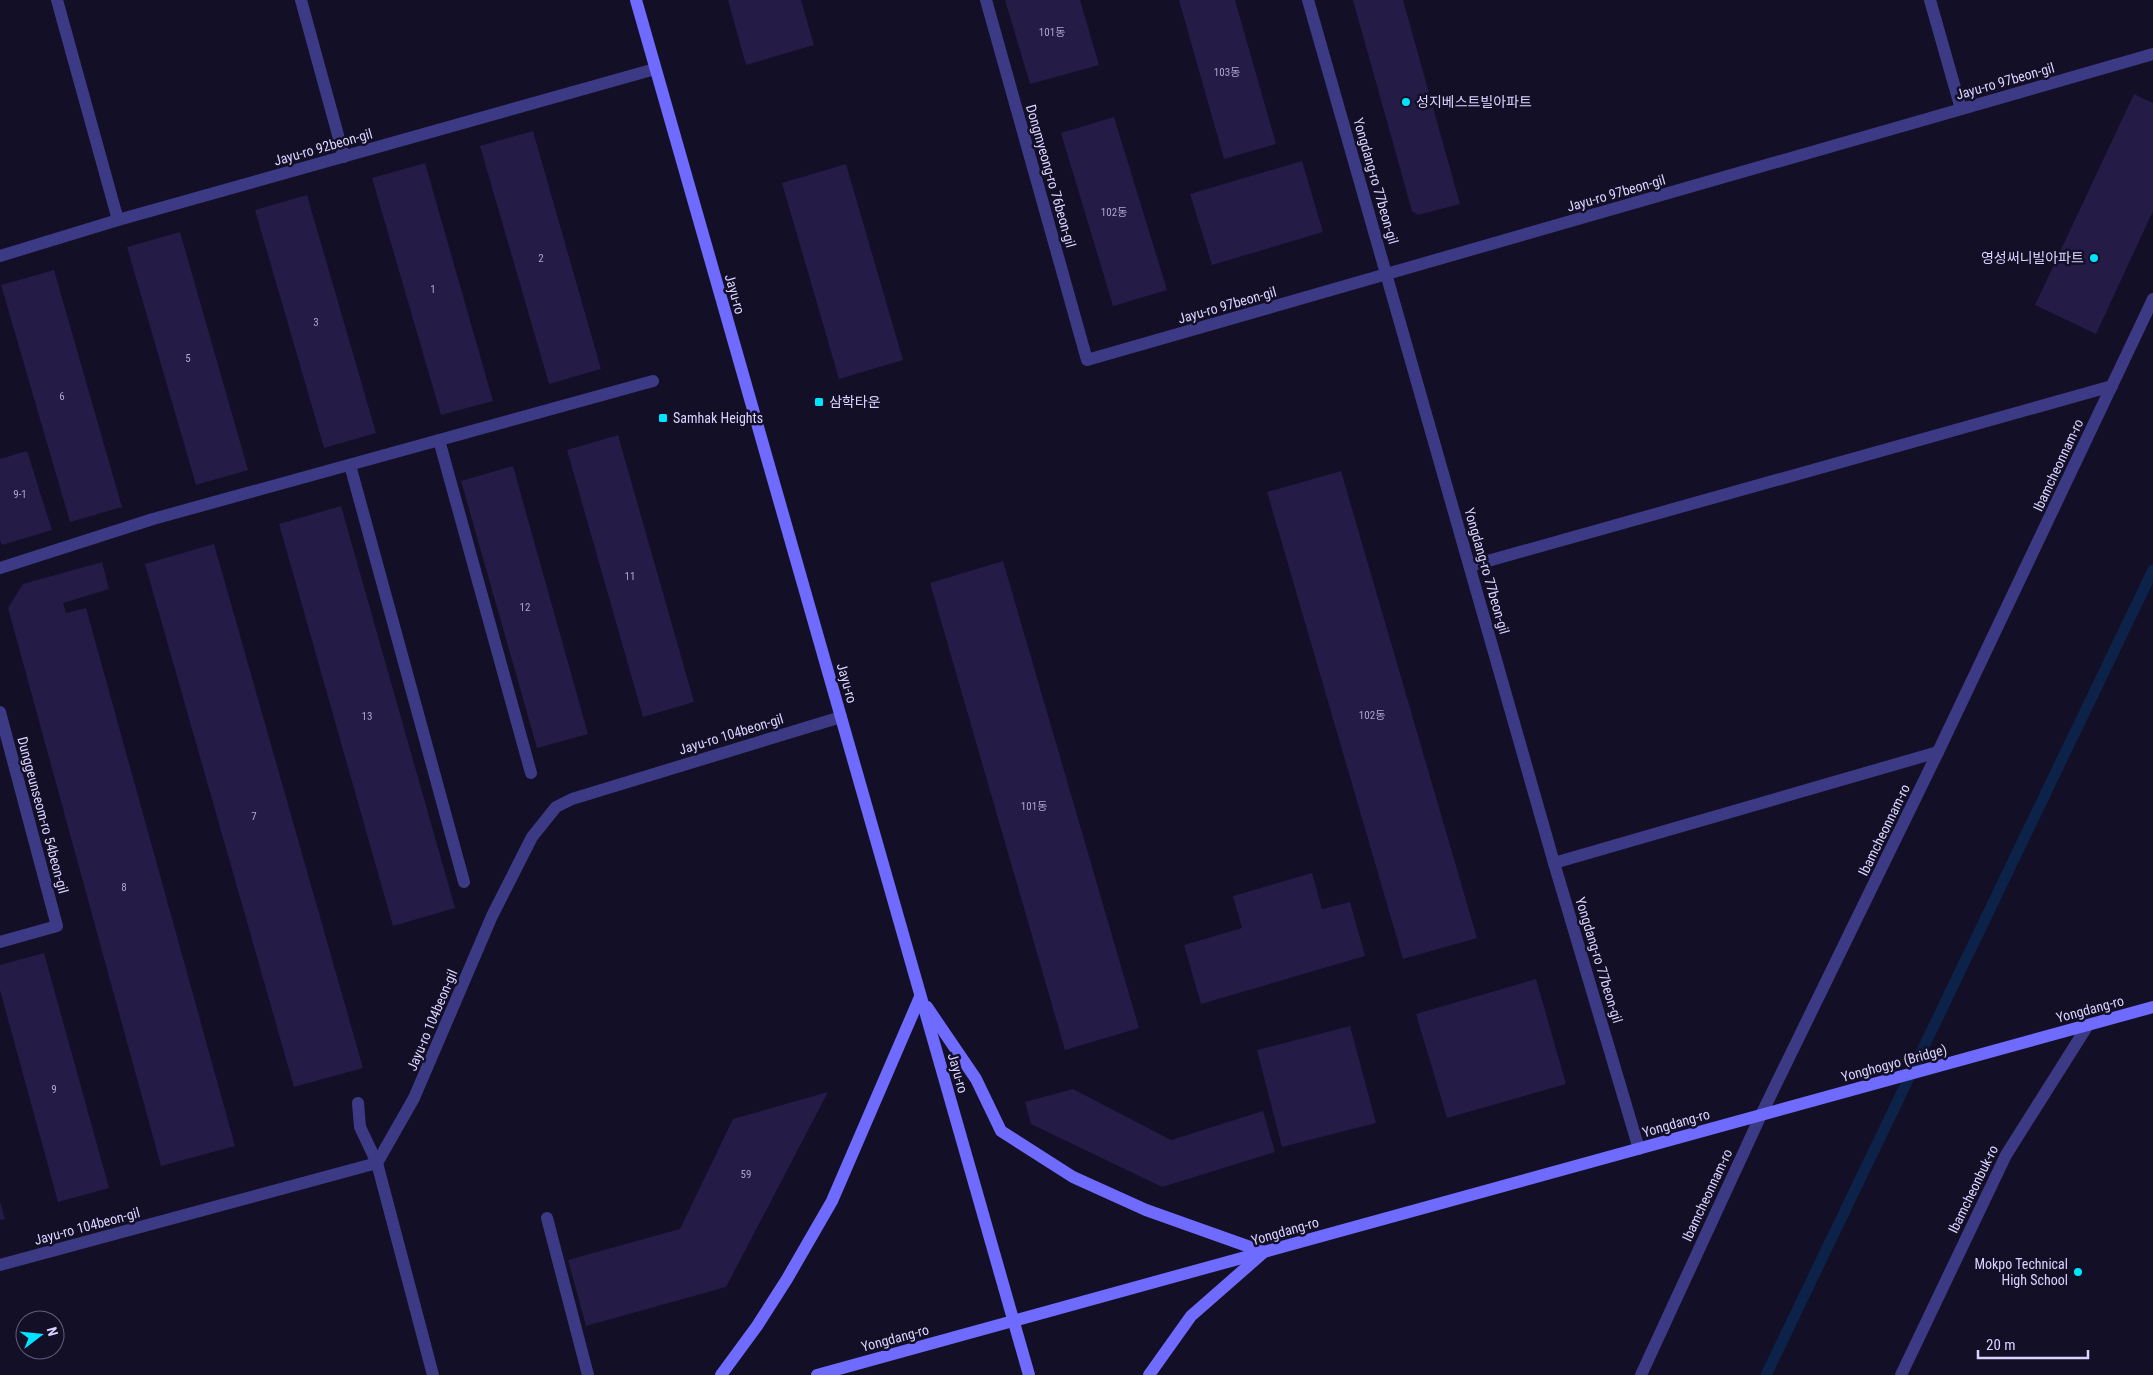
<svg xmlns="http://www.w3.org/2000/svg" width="2153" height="1375" viewBox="0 0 2153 1375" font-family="'Roboto Condensed','Noto Sans KR',sans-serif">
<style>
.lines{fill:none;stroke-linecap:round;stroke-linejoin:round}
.stream{stroke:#0c2248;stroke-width:11}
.building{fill:#241b47}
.lane{stroke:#3d3a85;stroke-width:12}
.street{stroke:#3d3a85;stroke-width:12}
.secondary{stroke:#6f6bff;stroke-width:12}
.poi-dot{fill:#00e5ff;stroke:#130f26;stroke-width:2}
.labels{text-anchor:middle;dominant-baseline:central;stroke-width:5;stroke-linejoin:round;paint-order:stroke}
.number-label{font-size:11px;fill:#aca6d1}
.street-label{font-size:14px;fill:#d9d4ff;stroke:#130f26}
.poi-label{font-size:14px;fill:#d9d4ff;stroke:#130f26;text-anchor:start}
</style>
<rect width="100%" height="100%" fill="#130f26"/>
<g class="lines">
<polyline class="stream" points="1766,1375 2153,570"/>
</g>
<g class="building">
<polygon points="728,0 801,0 814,45 746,65"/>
<polygon points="1005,0 1080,0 1099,65 1030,84"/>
<polygon points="1179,0 1235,0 1276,144 1224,159"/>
<polygon points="1353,0 1403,0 1460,204 1418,215 1412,211"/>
<polygon points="2134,94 2153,103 2153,211 2096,334 2035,305"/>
<polygon points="1114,117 1167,290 1113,306 1061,133"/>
<polygon points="533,131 601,369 549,384 480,146"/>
<polygon points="1302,161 1323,232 1212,265 1190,194"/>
<polygon points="425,163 493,401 441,415 372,178"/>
<polygon points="846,164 903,360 839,379 782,183"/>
<polygon points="307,195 376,433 324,448 255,210"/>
<polygon points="180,232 248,470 196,485 127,247"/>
<polygon points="54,270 122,507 70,522 1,285"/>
<polygon points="618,435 694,702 643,717 567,450"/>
<polygon points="27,451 52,530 2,545 0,540 0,459"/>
<polygon points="513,466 588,734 537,748 461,481"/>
<polygon points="1341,471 1477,938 1403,959 1267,492"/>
<polygon points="341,506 455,908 393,926 279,524"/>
<polygon points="214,544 363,1068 294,1087 145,564"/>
<polygon points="1003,561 1139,1028 1065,1050 930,583"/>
<polygon points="102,562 109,589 63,603 66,613 86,608 235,1146 161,1166 8,608 23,584"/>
<polygon points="1312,873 1322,909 1350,902 1365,956 1201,1004 1184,945 1242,928 1233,896"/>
<polygon points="44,953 109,1188 58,1202 0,990 0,965"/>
<polygon points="1536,979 1566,1084 1447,1118 1416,1014"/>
<polygon points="1350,1026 1376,1123 1282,1147 1257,1050"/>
<polygon points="1073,1089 1171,1140 1263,1111 1275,1152 1162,1187 1031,1124 1025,1102"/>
<polygon points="828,1092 726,1287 586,1326 568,1260 680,1229 733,1119"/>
<polygon points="0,1202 5,1219 0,1220"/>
</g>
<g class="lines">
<g class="lane">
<polyline points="439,440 531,773"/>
<polyline points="350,465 464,882"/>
<polyline points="1470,566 2112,386"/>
<polyline points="0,568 153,519 653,381"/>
<polyline points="1554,863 1938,752"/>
<polyline points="358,1103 360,1127 377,1163"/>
<polyline points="547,1218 588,1375"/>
</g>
<g class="street">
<polyline points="57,0 118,220"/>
<polyline points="301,0 344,157"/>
<polyline points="986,0 1087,360 2153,54"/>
<polyline points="1308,0 1554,863 1639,1149"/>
<polyline points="1930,0 1961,109"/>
<polyline points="0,256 118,220 655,69"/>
<polyline points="0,712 57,926 0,942"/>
<polyline points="377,1163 433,1375"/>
<polyline points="0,1265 377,1163 414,1098 492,916 532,837 556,807 572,799 841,717"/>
<polyline points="1641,1375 1761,1115 1938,752 2153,299"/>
<polyline points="1901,1375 2006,1155 2088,1025"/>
</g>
<g class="secondary">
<polyline points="636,0 1029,1375"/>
<polyline points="927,1007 976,1079 1001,1131 1073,1177 1146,1210 1264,1252 1191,1316 1149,1375"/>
<polyline points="721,1375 757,1326 787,1279 832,1201 920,997"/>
<polyline points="817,1375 2153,1007"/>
</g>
</g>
<g class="poi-dot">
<circle cx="1406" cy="102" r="5"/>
<circle cx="2094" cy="258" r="5"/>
<rect x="814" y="397" width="10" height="10" rx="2.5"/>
<rect x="658" y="413" width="10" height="10" rx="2.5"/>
<circle cx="2078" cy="1272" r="5"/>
</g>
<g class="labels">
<g class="number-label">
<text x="1052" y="32">101동</text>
<text x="1227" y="72">103동</text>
<text x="1114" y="212">102동</text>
<text x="541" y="258">2</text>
<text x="433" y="289">1</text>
<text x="316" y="322">3</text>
<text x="188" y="358">5</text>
<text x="62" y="396">6</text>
<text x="20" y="494">9-1</text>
<text x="630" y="576">11</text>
<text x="525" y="607">12</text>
<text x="1372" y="715">102동</text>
<text x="367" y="716">13</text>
<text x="1034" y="806">101동</text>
<text x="254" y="816">7</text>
<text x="124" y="887">8</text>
<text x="54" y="1089">9</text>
<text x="746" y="1174">59</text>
</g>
<g class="street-label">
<text transform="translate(2005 81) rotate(-16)">Jayu-ro 97beon-gil</text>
<text transform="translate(323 147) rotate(-16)">Jayu-ro 92beon-gil</text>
<text transform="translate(1051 176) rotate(74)">Dongmyeong-ro 76beon-gil</text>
<text transform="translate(1376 181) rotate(74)">Yongdang-ro 77beon-gil</text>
<text transform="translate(1616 193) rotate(-16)">Jayu-ro 97beon-gil</text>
<text transform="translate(735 294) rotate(74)">Jayu-ro</text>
<text transform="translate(1227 305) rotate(-16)">Jayu-ro 97beon-gil</text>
<text transform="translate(2058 465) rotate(-65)">Ibamcheonnam-ro</text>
<text transform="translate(1487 571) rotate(74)">Yongdang-ro 77beon-gil</text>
<text transform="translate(847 683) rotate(74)">Jayu-ro</text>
<text transform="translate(731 734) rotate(-17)">Jayu-ro 104beon-gil</text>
<text transform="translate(43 815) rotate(75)">Dunggeunseom-ro 54beon-gil</text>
<text transform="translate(1884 830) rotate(-64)">Ibamcheonnam-ro</text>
<text transform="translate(1599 960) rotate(73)">Yongdang-ro 77beon-gil</text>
<text transform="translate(2090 1009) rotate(-15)">Yongdang-ro</text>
<text transform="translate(432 1020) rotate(-67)">Jayu-ro 104beon-gil</text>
<text transform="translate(1894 1063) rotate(-15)">Yonghogyo (Bridge)</text>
<text transform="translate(958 1073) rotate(74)">Jayu-ro</text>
<text transform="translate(1676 1123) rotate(-16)">Yongdang-ro</text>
<text transform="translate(1973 1189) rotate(-64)">Ibamcheonbuk-ro</text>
<text transform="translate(1707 1195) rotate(-65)">Ibamcheonnam-ro</text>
<text transform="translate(87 1226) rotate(-15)">Jayu-ro 104beon-gil</text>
<text transform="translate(1285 1231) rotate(-16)">Yongdang-ro</text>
<text transform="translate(895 1338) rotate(-15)">Yongdang-ro</text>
</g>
<g class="poi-label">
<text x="1416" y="102">성지베스트빌아파트</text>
<text x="2084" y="258" text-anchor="end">영성써니빌아파트</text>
<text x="829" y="402">삼학타운</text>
<text x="673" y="418">Samhak Heights</text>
<text x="2068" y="1264" text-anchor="end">Mokpo Technical<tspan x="2068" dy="16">High School</tspan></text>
</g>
</g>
<g transform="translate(40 1335) rotate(74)"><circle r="24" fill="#130f26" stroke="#625e7d"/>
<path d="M0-4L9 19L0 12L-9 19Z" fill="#00e5ff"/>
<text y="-8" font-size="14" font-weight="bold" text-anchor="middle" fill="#d9d4ff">N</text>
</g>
<path d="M1978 1350v8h110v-8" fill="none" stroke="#d9d4ff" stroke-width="2.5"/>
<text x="1986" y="1350" font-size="15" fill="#d9d4ff" stroke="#130f26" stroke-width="4" paint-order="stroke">20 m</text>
</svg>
